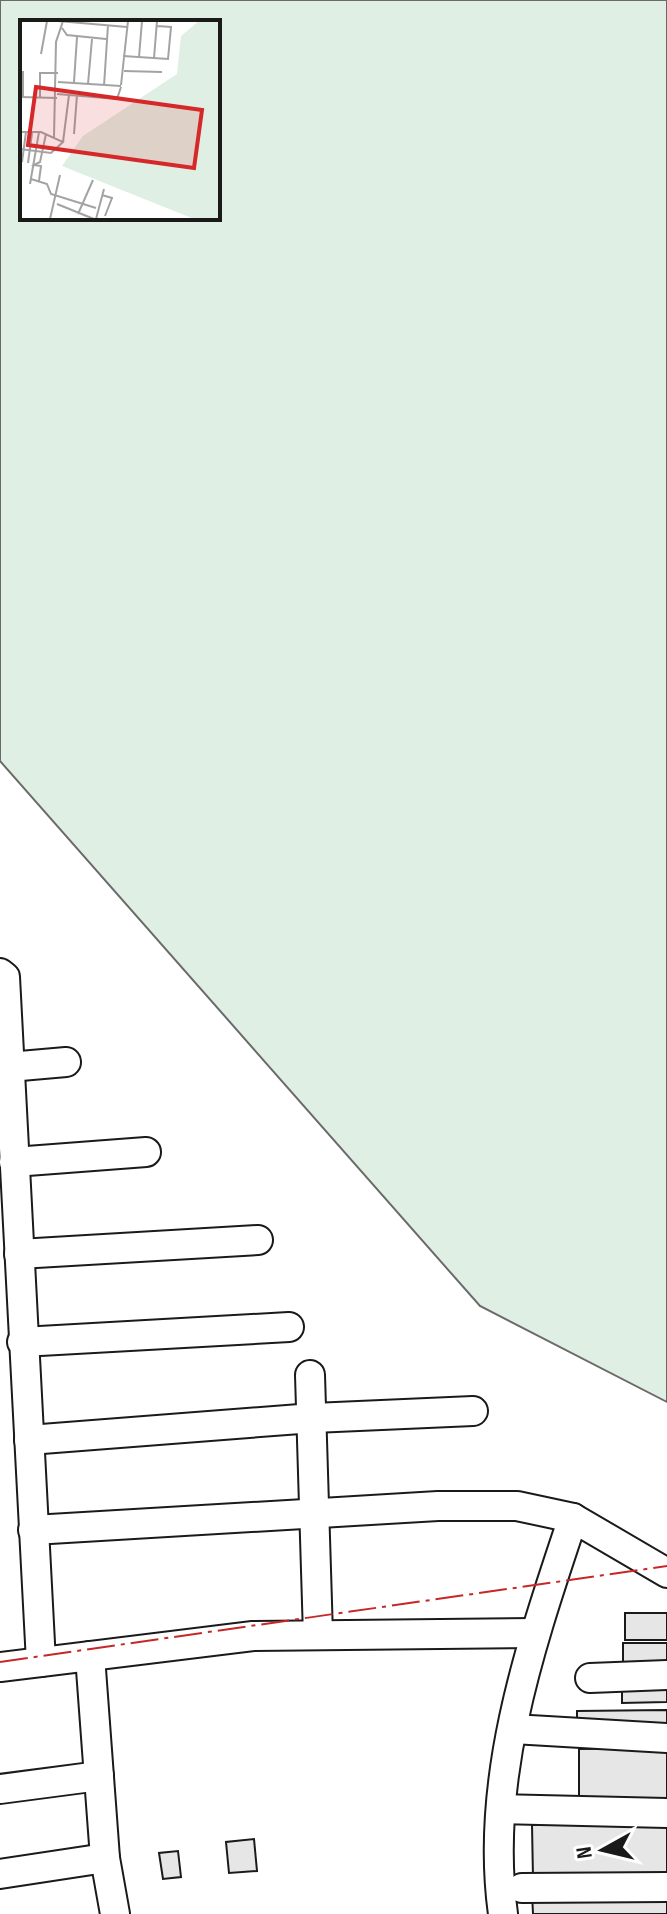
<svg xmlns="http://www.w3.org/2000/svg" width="667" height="1914" viewBox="0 0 667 1914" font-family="'Sofia Sans Condensed',sans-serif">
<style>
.green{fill:#e0efe3;stroke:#6a6a6a;stroke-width:2;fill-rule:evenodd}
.building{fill:#e6e6e6;stroke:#1a1a1a;stroke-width:2}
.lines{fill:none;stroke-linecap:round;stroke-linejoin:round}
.street-casing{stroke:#1a1a1a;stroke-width:32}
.street{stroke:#fff;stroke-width:28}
.power{stroke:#c62828;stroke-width:2;stroke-dasharray:28 6 4 6;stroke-linecap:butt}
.inset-road{fill:none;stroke:#a3a3a3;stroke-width:2}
.view{fill:#d62828;fill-opacity:0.15;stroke:#d62828;stroke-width:4}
.inset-edge{fill:none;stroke:#1a1a1a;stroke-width:4}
</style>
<rect width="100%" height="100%" fill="#fff"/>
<path class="green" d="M0 0H667V1402L480 1306 0 761ZM22 22H218V218H22Z"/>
<g class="building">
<rect x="625" y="1613" width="42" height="27"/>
<rect x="623" y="1643" width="44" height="23"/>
<polygon points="667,1678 667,1702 622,1703 622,1679"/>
<polygon points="667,1710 667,1732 577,1732 577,1711"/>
<polygon points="667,1748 667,1798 579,1798 579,1749"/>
<polygon points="667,1823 667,1877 533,1878 532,1825"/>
<polygon points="254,1839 257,1871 229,1873 226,1842"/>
<polygon points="178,1851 181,1877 163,1879 159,1853"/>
<polygon points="667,1892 667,1914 533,1914 532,1893"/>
</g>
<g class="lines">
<defs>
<g id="street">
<polyline points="0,973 5,977 41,1662"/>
<polyline points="9,1067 66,1062"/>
<polyline points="14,1162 146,1152"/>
<polyline points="19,1254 258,1240"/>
<polyline points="22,1342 289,1327"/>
<polyline points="310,1375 318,1635"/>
<polyline points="29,1440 313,1418 473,1411"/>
<polyline points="33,1530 438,1506 517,1506 573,1518"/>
<polyline points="90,1656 105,1858 115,1914"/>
<polyline points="0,1667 253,1636 535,1633"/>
<polyline points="590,1678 667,1675"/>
<polyline points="513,1729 667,1738"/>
<polyline points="0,1789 99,1776"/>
<polyline points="502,1809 667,1813"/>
<polyline points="0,1874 105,1858"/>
<polyline points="522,1888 667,1887"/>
<path d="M503 1914C484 1779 531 1644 573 1518L667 1573"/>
</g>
</defs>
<use href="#street" class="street-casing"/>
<use href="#street" class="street"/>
<polyline class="power" points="0,1662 667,1566"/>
</g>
<g transform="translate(20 20)">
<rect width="200" height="200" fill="#fff"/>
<path d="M179 1H200V199H174L42 146 63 116 157 54 161 16Z" fill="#e0efe3"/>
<path class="inset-road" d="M38 1 107 7M42 8 47 15 86 19M21 34 27 1M103 36 148 39 151 7 137 6M119 37 122 1M134 38 137 1M3 51V77M104 51 142 52M38 62 101 66M54 62 57 17M68 64 72 19M101 65 108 1M84 66 88 5M37 74 97 79 101 67M0 77 37 78M20 77V53H38M0 112H21L43 122 31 133 0 129M54 114 57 75M34 117 36 22 43 1M43 122 49 75M2 142 6 112M8 143 12 113M11 159 27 164 31 174 76 188M19 161 21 146 14 145 20 142 26 114M10 164 19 112M82 175 92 178 85 196M37 184 74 199M58 194 73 160M30 199 40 155M76 199 84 169"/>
<path class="view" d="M16 67 182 90 174 148 8 125Z"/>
<rect width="200" height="200" class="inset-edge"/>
</g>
<g transform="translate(603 1850) rotate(262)" stroke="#ffffff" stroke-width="6" paint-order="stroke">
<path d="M0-6L14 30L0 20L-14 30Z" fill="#1a1a1a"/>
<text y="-12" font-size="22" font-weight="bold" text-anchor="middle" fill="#1a1a1a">N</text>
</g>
</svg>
